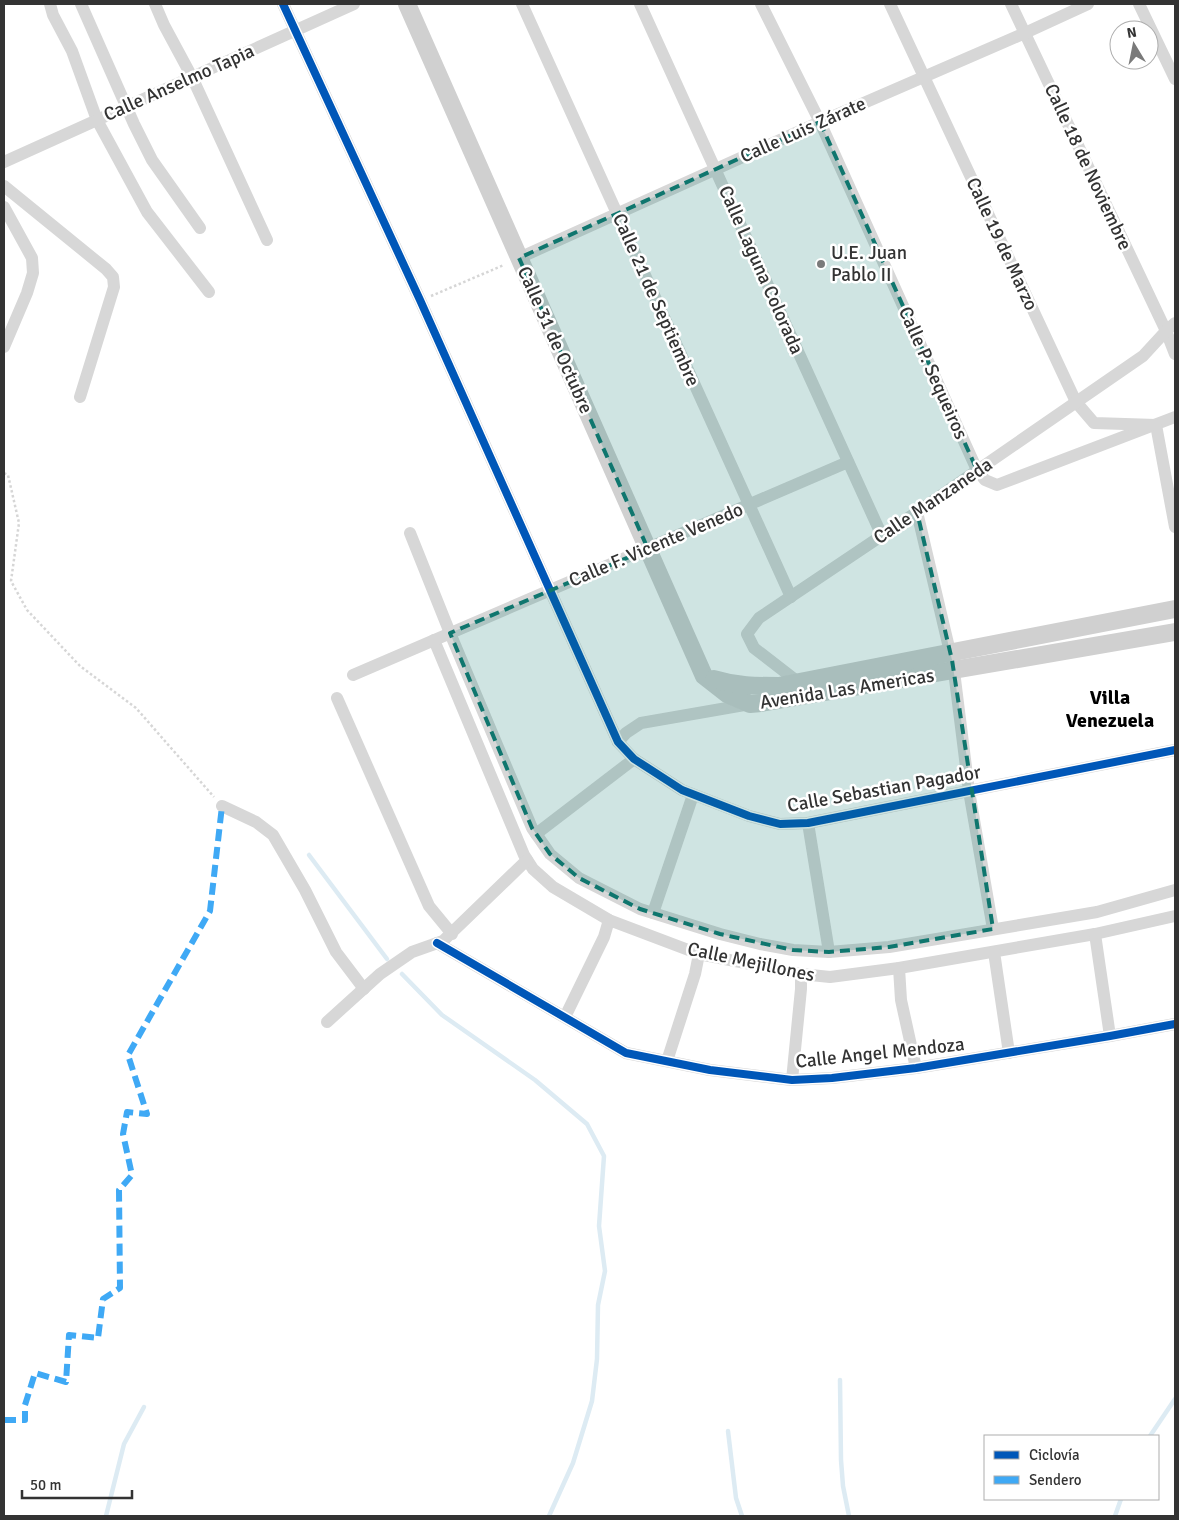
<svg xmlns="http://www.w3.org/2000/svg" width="1179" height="1520" viewBox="0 0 1179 1520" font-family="Signika,sans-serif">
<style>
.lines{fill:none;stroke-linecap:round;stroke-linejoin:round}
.stream{stroke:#ddebf3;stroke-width:4.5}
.path{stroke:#d6d6d6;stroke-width:2.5;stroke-dasharray:2.5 2.5;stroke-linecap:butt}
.street{stroke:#d7d7d7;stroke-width:12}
.secondary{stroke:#d0d0d0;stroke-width:18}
.quiet{stroke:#3fa9f5;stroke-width:6;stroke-dasharray:12 6;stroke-linecap:butt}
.cycleway-casing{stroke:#fff;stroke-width:11}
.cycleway{stroke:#0057b8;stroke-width:8}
.marked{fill:#0f766e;fill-opacity:0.2;stroke:#0f766e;stroke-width:4;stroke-dasharray:10 6;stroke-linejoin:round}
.poi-dot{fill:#7a7a7a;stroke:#fff;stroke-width:2}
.labels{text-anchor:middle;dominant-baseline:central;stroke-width:5;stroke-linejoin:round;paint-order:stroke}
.street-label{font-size:19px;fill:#333;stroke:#fff}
.poi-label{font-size:19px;fill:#333;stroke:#fff;text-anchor:start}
.neighbourhood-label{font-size:20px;font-weight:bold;fill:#000;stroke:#fff}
</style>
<rect width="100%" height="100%" fill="#fff"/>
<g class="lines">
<g class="stream">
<polyline points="309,855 387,959"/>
<polyline points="402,974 442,1015 535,1080 587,1124 604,1156 599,1226 605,1271 598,1305 597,1359 592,1401 573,1463 549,1516"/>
<polyline points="840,1380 841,1460 843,1486 849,1516"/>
<polyline points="728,1431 736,1498 742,1516"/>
<polyline points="1150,1436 1175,1399"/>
<polyline points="106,1516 124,1444 144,1407"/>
<polyline points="1115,1516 1121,1499"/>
</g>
<g class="path">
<polyline points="431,296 504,265"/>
<polyline points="4,473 8,475 19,523 11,581 27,610 80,666 136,708 214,797"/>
</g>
<g class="street">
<polyline points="50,4 53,15 72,51 97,120 147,212 209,292"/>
<polyline points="81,4 134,124 152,160 200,228"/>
<polyline points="155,4 164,25 192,77 267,240"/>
<polyline points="283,4 420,300 618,742 634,759 682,790 749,816 780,824 808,823 1175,750"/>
<polyline points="522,4 791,597"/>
<polyline points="640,4 882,536"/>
<polyline points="761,4 820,122 977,470 985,480 997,485 1175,417"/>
<polyline points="890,4 1076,402 1094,423 1156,425 1175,527"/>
<polyline points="1011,4 1166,331 1175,354"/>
<polyline points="1139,4 1175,79"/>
<polyline points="4,162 354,4"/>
<polyline points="4,186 106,269 113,277 114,287 80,397"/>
<polyline points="4,207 32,258 33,273 27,293 4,347"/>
<polyline points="519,258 820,122 1025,33 1088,4"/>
<polyline points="917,512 950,652"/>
<polyline points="410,533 450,633 532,828 550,854 579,878 640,909 720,934 760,944 793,950 829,952 889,947 1097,912 1175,890"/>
<polyline points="434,640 524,855 533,869 553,887 609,920 699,954 801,974 830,977 899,968 1095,934 1175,916"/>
<polyline points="954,671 969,791 993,929"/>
<polyline points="353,675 848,462"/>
<polyline points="798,682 754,648 747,634 759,618 917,512 1143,356 1166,331 1175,323"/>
<polyline points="337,698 429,906 452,934"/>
<polyline points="618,742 626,733 641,723 750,704"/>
<polyline points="222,806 256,822 273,835 305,890 336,952 364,989"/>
<polyline points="808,823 829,952"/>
<polyline points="536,834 634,759"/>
<polyline points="653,913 693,795"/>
<polyline points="1095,934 1110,1036"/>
<polyline points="437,943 626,1053 710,1070 792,1080 832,1078 916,1068 1110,1036 1175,1024"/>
<polyline points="994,952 1009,1053"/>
<polyline points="899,968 901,1000 916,1068"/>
<polyline points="565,1017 604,937 609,920"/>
<polyline points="327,1022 380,974 412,952 443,941 527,860"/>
<polyline points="667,1061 695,974 699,954"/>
<polyline points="792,1080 801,989 801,974"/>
</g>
<g class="secondary">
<polyline points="407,4 704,676 727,694 750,704 761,703 1175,632"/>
<path d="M714 679C737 686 755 686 779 686L1175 609"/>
</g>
<polyline class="quiet" points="4,1420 25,1420 25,1405 35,1373 66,1382 69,1335 98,1338 103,1299 120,1288 119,1190 132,1175 123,1134 127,1112 147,1114 128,1055 210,911 222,806"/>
<defs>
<g id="cycleway">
<polyline points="283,4 420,300 618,742 634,759 682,790 749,816 780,824 808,823 1175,750"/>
<polyline points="437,943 626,1053 710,1070 792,1080 832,1078 916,1068 1110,1036 1175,1024"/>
</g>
</defs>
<use href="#cycleway" class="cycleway-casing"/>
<use href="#cycleway" class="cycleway"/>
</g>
<path class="marked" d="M820 122 977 470 917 512 952 660 993 929 889 947 829 952 793 950 720 934 640 909 579 878 550 854 532 828 450 633 648 549 519 258Z"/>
<circle class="poi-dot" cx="821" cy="264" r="5"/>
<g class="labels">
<g class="street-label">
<text transform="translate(179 83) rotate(-24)">Calle Anselmo Tapia</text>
<text transform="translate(803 130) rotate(-24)">Calle Luis Zárate</text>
<text transform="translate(1088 167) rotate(65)">Calle 18 de Noviembre</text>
<text transform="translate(1002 244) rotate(65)">Calle 19 de Marzo</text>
<text transform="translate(761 270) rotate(66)">Calle Laguna Colorada</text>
<text transform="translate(656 300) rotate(66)">Calle 21 de Septiembre</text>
<text transform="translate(555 340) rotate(66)">Calle 31 de Octubre</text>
<text transform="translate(933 373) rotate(66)">Calle P. Sequeiros</text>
<text transform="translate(933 501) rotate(-34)">Calle Manzaneda</text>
<text transform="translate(656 545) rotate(-23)">Calle F. Vicente Venedo</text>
<text transform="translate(847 689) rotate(-9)">Avenida Las Americas</text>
<text transform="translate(884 789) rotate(-10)">Calle Sebastian Pagador</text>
<text transform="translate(751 962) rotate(12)">Calle Mejillones</text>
<text transform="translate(880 1053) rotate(-6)">Calle Angel Mendoza</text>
</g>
<g class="poi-label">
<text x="831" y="253">U.E. Juan<tspan x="831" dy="22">Pablo II</tspan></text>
</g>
<g class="neighbourhood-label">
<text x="1110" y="697">Villa<tspan x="1110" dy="23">Venezuela</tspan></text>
</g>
</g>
<rect width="1179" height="1520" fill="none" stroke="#333333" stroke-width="10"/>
<rect x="984" y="1435" width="175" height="65" fill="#ffffff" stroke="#adadad"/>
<rect x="994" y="1451" width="25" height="8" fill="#0057b8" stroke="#adadad"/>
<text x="1029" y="1460" font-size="15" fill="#333333">Ciclovía</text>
<rect x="994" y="1476" width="25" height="8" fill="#3fa9f5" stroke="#adadad"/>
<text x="1029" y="1485" font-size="15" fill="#333333">Sendero</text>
<g transform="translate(1134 45) rotate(350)"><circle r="24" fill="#ffffff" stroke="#adadad"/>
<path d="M0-4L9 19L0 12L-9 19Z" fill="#7a7a7a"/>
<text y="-8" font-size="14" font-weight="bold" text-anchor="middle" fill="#333333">N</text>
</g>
<path d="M22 1490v8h110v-8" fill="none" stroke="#333333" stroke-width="2.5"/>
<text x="30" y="1490" font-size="15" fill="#333333" stroke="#ffffff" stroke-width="4" paint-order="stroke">50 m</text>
</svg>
